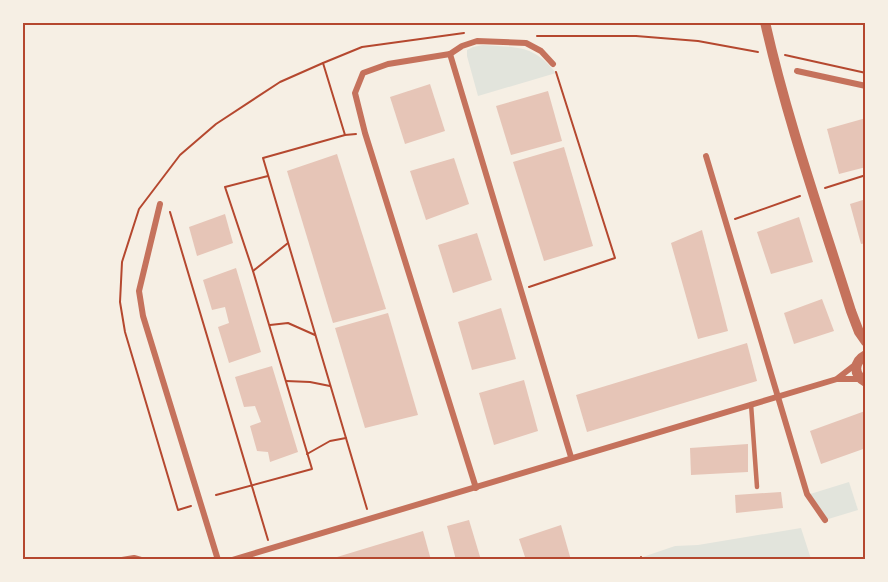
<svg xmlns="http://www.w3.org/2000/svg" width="888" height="582" viewBox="0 0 888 582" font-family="'Golos Text',sans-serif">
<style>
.green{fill:#e2e4dc}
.building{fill:#e6c5b7}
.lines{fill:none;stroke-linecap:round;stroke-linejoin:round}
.path{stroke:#b5482f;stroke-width:2}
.service{stroke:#c5725c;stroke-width:4.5}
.minor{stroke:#c5725c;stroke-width:6}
.tertiary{stroke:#c5725c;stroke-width:10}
.neatline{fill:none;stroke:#b5482f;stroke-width:2}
</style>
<rect width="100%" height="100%" fill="#f6efe4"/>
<g class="green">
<path d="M483 45C517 48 533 44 556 73L478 96 467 56V50L473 47Z"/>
<polygon points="849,482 858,510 825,520 807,495"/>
<polygon points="801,528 811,559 634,560 675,546 698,545"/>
</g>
<g class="building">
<polygon points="430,84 445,131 405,144 390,97"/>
<polygon points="548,91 562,141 511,155 496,106"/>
<polygon points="866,118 866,167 839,174 827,129"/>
<polygon points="564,147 593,246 544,261 513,162"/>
<polygon points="337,154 386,309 333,323 287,171"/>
<polygon points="454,158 469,204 426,220 410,171"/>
<polygon points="866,199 866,243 861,244 850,204"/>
<polygon points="225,214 233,243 197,256 189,227"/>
<polygon points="799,217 813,262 771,274 757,232"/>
<polygon points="702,230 728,331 698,339 671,243"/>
<polygon points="477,233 492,280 453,293 438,245"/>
<polygon points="236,268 261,352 229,363 218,327 229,323 225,307 212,310 203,280"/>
<polygon points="822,299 834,331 794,344 784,313"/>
<polygon points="501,308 516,359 472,370 458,322"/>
<polygon points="388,313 418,415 365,428 335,328"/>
<polygon points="747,343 757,381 587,432 576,395"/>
<polygon points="272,366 298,452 270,462 268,452 257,451 250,426 261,422 255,406 244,407 235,377"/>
<polygon points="524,380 538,431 494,445 479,393"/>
<polygon points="865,411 866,448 821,464 810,431"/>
<polygon points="748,444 748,472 691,475 690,448"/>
<polygon points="781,492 783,508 736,513 735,495"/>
<polygon points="469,520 481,560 456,560 447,526"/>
<polygon points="561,525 571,560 526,560 519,539"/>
<polygon points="423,531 431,560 338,560 337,557"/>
</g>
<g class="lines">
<g class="path">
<polyline points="537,36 636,36 698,41 758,52"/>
<polyline points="785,55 866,73"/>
<polyline points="356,134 345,135 263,158 367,509"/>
<polyline points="345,135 323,63 362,47 464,33"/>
<polyline points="825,188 866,175"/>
<polyline points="170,212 268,540"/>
<polyline points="735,219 800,196"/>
<polyline points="253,271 288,243"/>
<polyline points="529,287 615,258 556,72"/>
<polyline points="270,325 288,323 315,335"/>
<polyline points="286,381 310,382 330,386"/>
<polyline points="307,454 330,441 346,438"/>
<polyline points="216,495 312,469 253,271 225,187 268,176"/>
<polyline points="191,506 178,510 125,332 120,302 122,262 139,209 180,155 216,124 280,82 323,63"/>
<polyline points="641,557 641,560"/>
</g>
<polyline class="service" points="751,404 757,487"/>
<g class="minor">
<polyline points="450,54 462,46 477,41 526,43 541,51 553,64"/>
<polyline points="797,71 866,86"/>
<polyline points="706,156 807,494 825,520"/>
<polyline points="160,204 139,291 143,316 218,560"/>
<polyline points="838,378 856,364"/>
<polyline points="476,488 365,133 355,93 363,73 388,64 450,54 571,457"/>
<polyline points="122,560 134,558 141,560"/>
<polyline points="232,560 837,379 861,379"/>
</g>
<g class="tertiary">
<path d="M765 22C787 120 821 216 851 311L859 332 866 342"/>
<path d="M866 355C853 362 853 375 866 382"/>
</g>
</g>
<rect width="888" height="582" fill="none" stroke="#f6efe4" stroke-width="48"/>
<rect x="24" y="24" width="840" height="534" class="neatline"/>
</svg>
